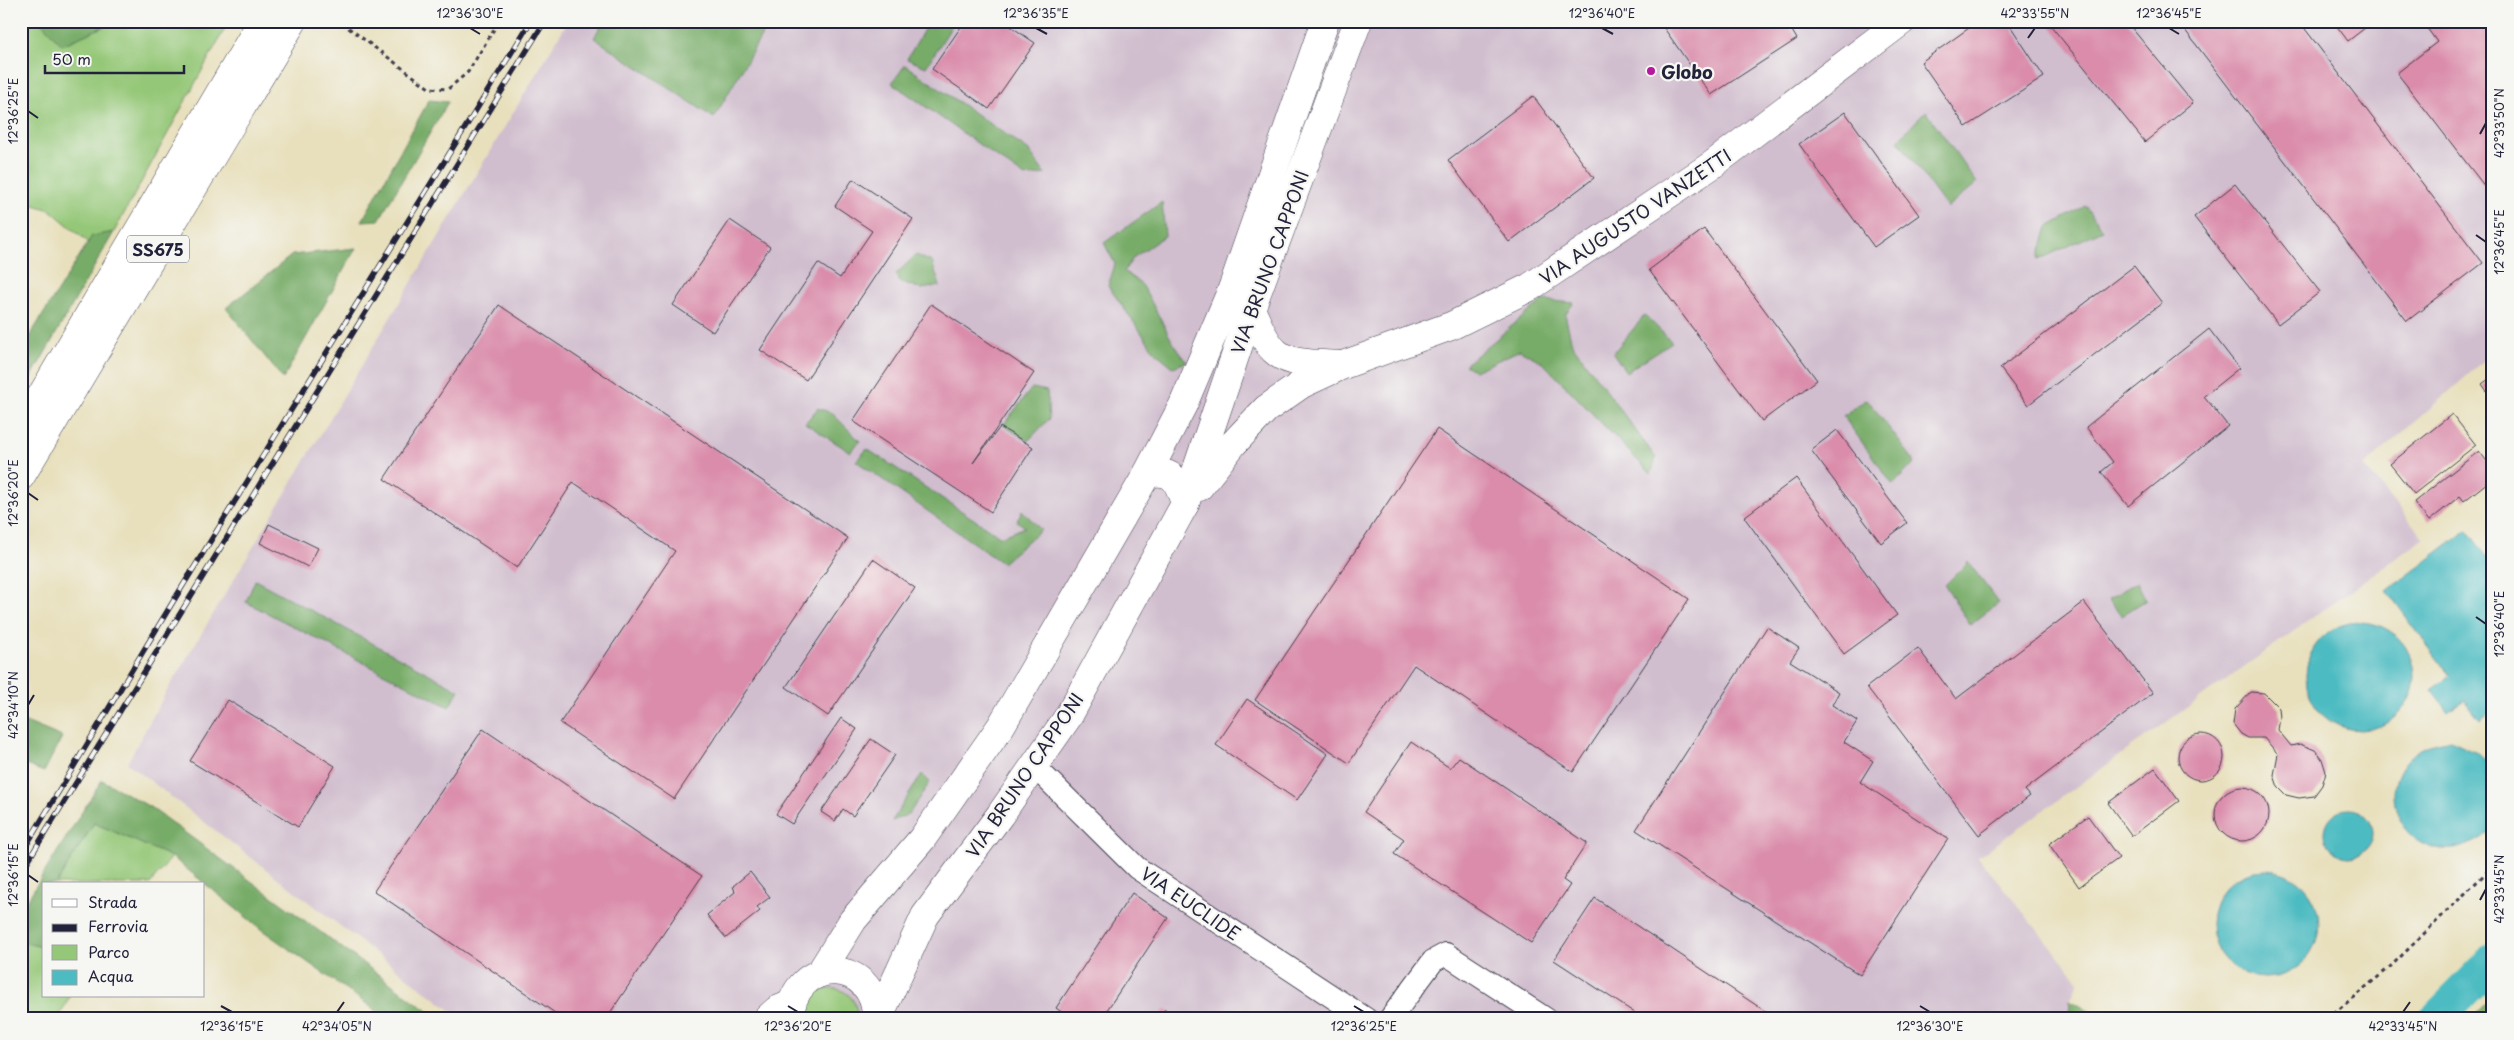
<svg xmlns="http://www.w3.org/2000/svg" width="2514" height="1040" viewBox="0 0 2514 1040" font-family="'Playpen Sans',sans-serif">
<style>
.industrial{fill:#d0bdce}
.green{fill:#94c777;stroke:#5b7459}
.forest{fill:#77ac68;stroke:#4c6752}
.water{fill:#4dbcc2;stroke:#386f7e}
.lines{fill:none;stroke-linecap:round;stroke-linejoin:round}
.river{stroke:#4dbcc2;stroke-width:34}
.building{fill:#da8caa}
.street-casing{stroke:#403e4e;stroke-width:24}
.secondary-casing{stroke:#403e4e;stroke-width:29}
.highway-casing{stroke:#403e4e;stroke-width:29}
.path{stroke:#403e4e;stroke-width:3;stroke-dasharray:4 4;stroke-linecap:butt}
.street{stroke:#fff;stroke-width:22}
.secondary{stroke:#fff;stroke-width:28}
.highway{stroke:#fff;stroke-width:28}
.rail-casing{stroke:#22223b;stroke-width:5.5}
.rail{stroke:#f6f6f2;stroke-width:4;stroke-dasharray:11;stroke-linecap:butt}
.ticks{fill:none;stroke:#22223b;stroke-width:2}
.poi-dot{fill:#b5179e;stroke:#f6f6f2;stroke-width:2}
.labels{text-anchor:middle;dominant-baseline:central;stroke-width:4.5;stroke-linejoin:round;paint-order:stroke}
.shield{fill:#f6f6f2;stroke:#626272;stroke-width:1}
.shield-label{font-size:16px;font-weight:bold;fill:#22223b}
.poi-label{font-size:18px;font-weight:bold;fill:#22223b;stroke:#f6f6f2;text-anchor:start}
.street-label{font-size:18px;fill:#22223b;stroke:#f6f6f2}
.neatline{fill:none;stroke:#22223b;stroke-width:2}
.ticks-label{font-size:12px;text-anchor:middle;fill:#22223b}
</style>
<rect width="100%" height="100%" fill="#f6f6f2"/>
<filter id="ink" filterUnits="userSpaceOnUse"><feTurbulence type="fractalNoise" baseFrequency=".02" numOctaves="2"/><feDisplacementMap in="SourceGraphic" scale="10" xChannelSelector="R" yChannelSelector="G"/><feConvolveMatrix kernelMatrix="1 2 1 2 8 2 1 2 1" color-interpolation-filters="sRGB"/></filter>
<filter id="wash" filterUnits="userSpaceOnUse"><feTurbulence type="fractalNoise" baseFrequency=".0096" numOctaves="4" result="noise"/><feDisplacementMap in="SourceGraphic" scale="20" xChannelSelector="R" yChannelSelector="G"/><feGaussianBlur stdDeviation="1.12" result="paint"/><feColorMatrix in="noise" values="0 0 0 0 0 0 0 0 0 0 0 0 0 0 0 0 0 1.4 0 .05"/><feComposite in="paint" operator="in"/></filter>
<g filter="url(#wash)">
<rect width="100%" height="100%" fill="#e8e0bd"/>
<polygon class="industrial" points="568,21 2493,21 2493,353 2364,466 2424,538 1978,857 2079,981 2070,1000 2068,1019 462,1019 127,763 167,691"/>
<g class="green">
<polygon points="21,21 40,21 62,45 116,21 229,21 114,232 88,242 50,210 21,201"/>
<polygon points="94,823 172,857 150,884 56,884"/>
<polygon points="44,903 44,996 70,996 58,1019 21,1019 21,942 43,947 41,908"/>
<path d="M828 988C846 988 858 999 857 1019H804C804 1002 812 992 828 988Z"/>
</g>
<g class="forest">
<polygon points="40,21 116,21 62,45"/>
<polygon points="603,21 770,21 714,118 594,38"/>
<polygon points="929,21 955,21 926,67 907,59"/>
<polygon points="905,65 1028,150 1045,174 1025,177 892,83"/>
<polygon points="429,100 448,102 379,220 362,221"/>
<polygon points="1926,111 1977,183 1947,208 1898,140"/>
<polygon points="1162,202 1165,236 1134,257 1124,271 1143,286 1172,341 1187,362 1173,367 1155,352 1108,286 1115,264 1104,243"/>
<polygon points="2085,206 2103,230 2038,260 2048,227"/>
<polygon points="114,232 21,395 21,350 92,236"/>
<polygon points="356,248 283,379 226,308 292,255"/>
<polygon points="916,255 932,262 940,286 921,289 899,281 896,274"/>
<polygon points="1543,300 1574,303 1565,314 1572,344 1656,458 1651,474 1542,362 1520,350 1475,371 1465,365"/>
<polygon points="1645,315 1672,342 1626,372 1613,353"/>
<polygon points="1032,388 1047,391 1049,419 1028,441 1003,425"/>
<polygon points="1867,399 1915,462 1893,485 1843,416"/>
<polygon points="818,408 832,413 860,441 850,452 805,423"/>
<polygon points="867,449 1001,537 1025,527 1017,521 1022,510 1041,530 1002,563 856,461"/>
<polygon points="1968,562 1999,603 1970,625 1945,585"/>
<polygon points="255,580 459,690 449,707 246,602"/>
<polygon points="2137,582 2146,600 2121,616 2108,599"/>
<polygon points="21,720 62,737 44,772 21,763"/>
<polygon points="922,774 930,782 909,814 892,821"/>
<polygon points="102,780 150,807 439,1019 388,1019 262,930 172,857 94,823 56,884 44,884 44,903 41,908 43,947 21,942 21,910"/>
<polygon points="2493,996 2493,1019 2470,1019"/>
<polygon points="2070,1000 2103,1019 2069,1019"/>
</g>
<g class="water">
<polygon points="2467,530 2493,565 2493,710 2480,720 2464,700 2448,712 2431,690 2450,676 2387,591"/>
<circle cx="2360" cy="676" r="54"/>
<path d="M2450 740 2475 751 2493 767C2493 780 2496 815 2493 825 2489 835 2479 840 2470 844 2410 871 2364 788 2418 751 2426 744 2440 743 2450 740Z"/>
<circle cx="2349" cy="833" r="24"/>
<circle cx="2265" cy="924" r="54"/>
</g>
<g class="lines">
<polyline class="river" points="2436,1019 2493,961"/>
</g>
<g id="blocks">
<g class="building">
<polygon points="965,21 1003,21 1035,43 989,109 932,69"/>
<polygon points="1659,21 1786,21 1797,39 1711,95"/>
<polygon points="1979,21 2007,21 2044,77 1966,127 1921,62"/>
<polygon points="2047,21 2126,21 2193,103 2145,142"/>
<polygon points="2178,21 2299,21 2483,263 2407,321"/>
<polygon points="2333,21 2374,21 2348,41"/>
<polygon points="2422,21 2493,21 2493,189 2489,192 2397,73 2437,42"/>
<polygon points="1533,96 1594,178 1509,242 1448,160"/>
<polygon points="1845,112 1919,215 1874,247 1799,144"/>
<polygon points="853,179 913,219 806,380 760,350 818,263 840,278 872,231 835,206"/>
<polygon points="2235,184 2320,292 2278,324 2194,217"/>
<polygon points="730,220 770,247 713,332 673,305"/>
<polygon points="1704,229 1817,380 1762,421 1649,270"/>
<polygon points="2134,266 2162,303 2028,405 2000,368"/>
<polygon points="931,304 1034,373 973,463 1000,427 1033,447 991,512 853,421"/>
<polygon points="499,305 848,538 674,799 560,723 675,551 573,482 517,568 384,479"/>
<polygon points="2209,329 2239,368 2204,396 2228,426 2128,506 2101,472 2113,462 2086,427"/>
<polygon points="2493,376 2493,396 2491,397 2482,384"/>
<polygon points="2452,414 2476,445 2414,494 2390,464"/>
<polygon points="1437,429 1689,599 1573,772 1414,665 1349,763 1255,700"/>
<polygon points="1837,430 1907,523 1881,543 1811,450"/>
<polygon points="2479,451 2493,469 2493,478 2464,501 2460,496 2429,521 2414,502"/>
<polygon points="1796,478 1897,615 1844,654 1744,517"/>
<polygon points="269,524 318,548 308,567 260,543"/>
<polygon points="873,559 915,588 828,716 786,687"/>
<polygon points="2084,602 2153,693 2025,790 2030,796 1979,835 1867,687 1918,648 1956,699"/>
<polygon points="1767,627 1799,648 1790,661 1839,692 1832,705 1857,721 1844,742 1873,761 1860,782 1948,839 1860,975 1636,830"/>
<polygon points="2251,692 2264,693 2279,708 2280,718 2278,730 2291,746 2300,744 2315,750 2322,759 2326,772 2322,785 2314,796 2299,798 2286,795 2278,787 2274,775 2278,754 2264,738 2248,738 2241,734 2233,724 2235,709"/>
<polygon points="1247,699 1328,754 1297,800 1216,745"/>
<polygon points="228,700 335,766 298,827 190,761"/>
<polygon points="841,718 857,729 792,824 776,814"/>
<polygon points="483,729 702,876 606,1019 564,1019 374,891"/>
<circle cx="2201" cy="757" r="23"/>
<polygon points="871,739 895,755 853,816 843,809 835,821 821,812"/>
<polygon points="1411,742 1450,768 1459,757 1587,843 1563,880 1570,885 1531,943 1394,854 1404,839 1364,812"/>
<polygon points="2155,768 2179,801 2132,836 2108,803"/>
<circle cx="2242" cy="814" r="27"/>
<polygon points="2088,816 2119,858 2079,887 2049,844"/>
<polygon points="750,872 770,897 757,907 760,911 726,938 707,915 735,892 733,886"/>
<polygon points="1132,893 1168,918 1101,1019 1071,1019 1056,1008"/>
<polygon points="1595,898 1777,1019 1644,1019 1554,960"/>
<polygon points="1165,1009 1179,1019 1158,1019"/>
</g>
</g>
</g>
<g filter="url(#ink)">
<use href="#blocks" fill-opacity="0" stroke="#403e4e" stroke-width="1"/>
<g class="lines">
<defs>
<g id="street">
<polyline points="1034,766 1137,868 1366,1019"/>
<polyline points="1390,1019 1433,961 1446,954 1546,1019"/>
</g>
<g id="secondary">
<path d="M1251 309C1258 323 1264 343 1277 353 1293 366 1323 363 1343 365"/>
<path d="M1147 474C1175 469 1178 481 1185 504"/>
<polyline points="1199,487 1233,444 1266,409 1302,384 1343,365 1451,326 1530,287 1712,165 1902,21"/>
<polyline points="820,973 853,920 922,839 1001,726 1147,474 1183,405 1232,289 1325,21"/>
<polyline points="767,1019 777,1010 791,1004"/>
<path d="M790 1019C791 955 877 956 876 1019"/>
<polyline points="878,1019 925,916 1000,815 1068,717 1185,504 1251,309 1358,21"/>
</g>
<g id="highway">
<polyline points="21,430 262,21"/>
<polyline points="21,476 293,21"/>
</g>
</defs>
<use href="#street" class="street-casing"/>
<use href="#secondary" class="secondary-casing"/>
<use href="#highway" class="highway-casing"/>
<g class="path">
<polyline points="342,23 429,88 448,89 468,72 499,21"/>
<polyline points="2327,1019 2389,968 2493,866"/>
</g>
<use href="#street" class="street"/>
<use href="#secondary" class="secondary"/>
<use href="#highway" class="highway"/>
<defs>
<g id="rail">
<polyline points="21,854 171,605 531,21"/>
<polyline points="21,872 545,21"/>
</g>
</defs>
<use href="#rail" class="rail-casing"/>
<use href="#rail" class="rail"/>
</g>
</g>
<path class="ticks" d="M470 28 480 34M1036 28 1047 34M1602 28 1613 34M2169 28 2179 34M2028 38 2035 28M28 111 38 118M2480 134 2486 123M2476 235 2486 242M28 493 38 500M2476 617 2486 624M28 705 34 695M28 875 38 882M2480 900 2486 889M221 1006 232 1012M788 1006 798 1012M1354 1006 1364 1012M1920 1006 1930 1012M337 1012 344 1002M2403 1012 2410 1002"/>
<circle class="poi-dot" cx="1651" cy="71" r="5"/>
<g class="labels">
<rect class="shield" x="127" y="235.5" width="62" height="27" rx="4"/>
<g class="shield-label">
<text x="158" y="249">SS675</text>
</g>
<g class="poi-label">
<text x="1661" y="71">Globo</text>
</g>
<g class="street-label">
<text transform="translate(1635 216) rotate(-34)">VIA AUGUSTO VANZETTI</text>
<text transform="translate(1269 262) rotate(-70)">VIA BRUNO CAPPONI</text>
<text transform="translate(1024 775) rotate(-56)">VIA BRUNO CAPPONI</text>
<text transform="translate(1191 903) rotate(34)">VIA EUCLIDE</text>
</g>
</g>
<rect width="2514" height="1040" fill="none" stroke="#f6f6f2" stroke-width="55"/>
<rect x="42" y="882" width="162" height="115" fill="#f6f6f2" stroke="#a1a1a9"/>
<rect x="52" y="899" width="25" height="8" fill="#ffffff" stroke="#a1a1a9"/>
<text x="88" y="908" font-size="15" fill="#22223b">Strada</text>
<rect x="52" y="924" width="25" height="8" fill="#22223b" stroke="#a1a1a9"/>
<text x="88" y="932" font-size="15" fill="#22223b">Ferrovia</text>
<rect x="52" y="945" width="25" height="15" fill="#94c777" stroke="#a1a1a9"/>
<text x="88" y="958" font-size="15" fill="#22223b">Parco</text>
<rect x="52" y="970" width="25" height="15" fill="#4dbcc2" stroke="#a1a1a9"/>
<text x="88" y="982" font-size="15" fill="#22223b">Acqua</text>
<path d="M45 65v8h139v-8" fill="none" stroke="#22223b" stroke-width="2.5"/>
<text x="52" y="65" font-size="15" fill="#22223b" stroke="#f6f6f2" stroke-width="4" paint-order="stroke">50 m</text>
<rect x="28" y="28" width="2458" height="984" class="neatline"/>
<g class="ticks-label">
<text x="470" y="18">12°36'30"E</text>
<text x="1036" y="18">12°36'35"E</text>
<text x="1602" y="18">12°36'40"E</text>
<text x="2035" y="18">42°33'55"N</text>
<text x="2169" y="18">12°36'45"E</text>
<text transform="translate(14 111) rotate(-90)" y="4">12°36'25"E</text>
<text transform="translate(2500 123) rotate(-90)" y="4">42°33'50"N</text>
<text transform="translate(2500 242) rotate(-90)" y="4">12°36'45"E</text>
<text transform="translate(14 493) rotate(-90)" y="4">12°36'20"E</text>
<text transform="translate(2500 624) rotate(-90)" y="4">12°36'40"E</text>
<text transform="translate(14 705) rotate(-90)" y="4">42°34'10"N</text>
<text transform="translate(14 875) rotate(-90)" y="4">12°36'15"E</text>
<text transform="translate(2500 889) rotate(-90)" y="4">42°33'45"N</text>
<text x="232" y="1031">12°36'15"E</text>
<text x="337" y="1031">42°34'05"N</text>
<text x="798" y="1031">12°36'20"E</text>
<text x="1364" y="1031">12°36'25"E</text>
<text x="1930" y="1031">12°36'30"E</text>
<text x="2403" y="1031">42°33'45"N</text>
</g>
</svg>
